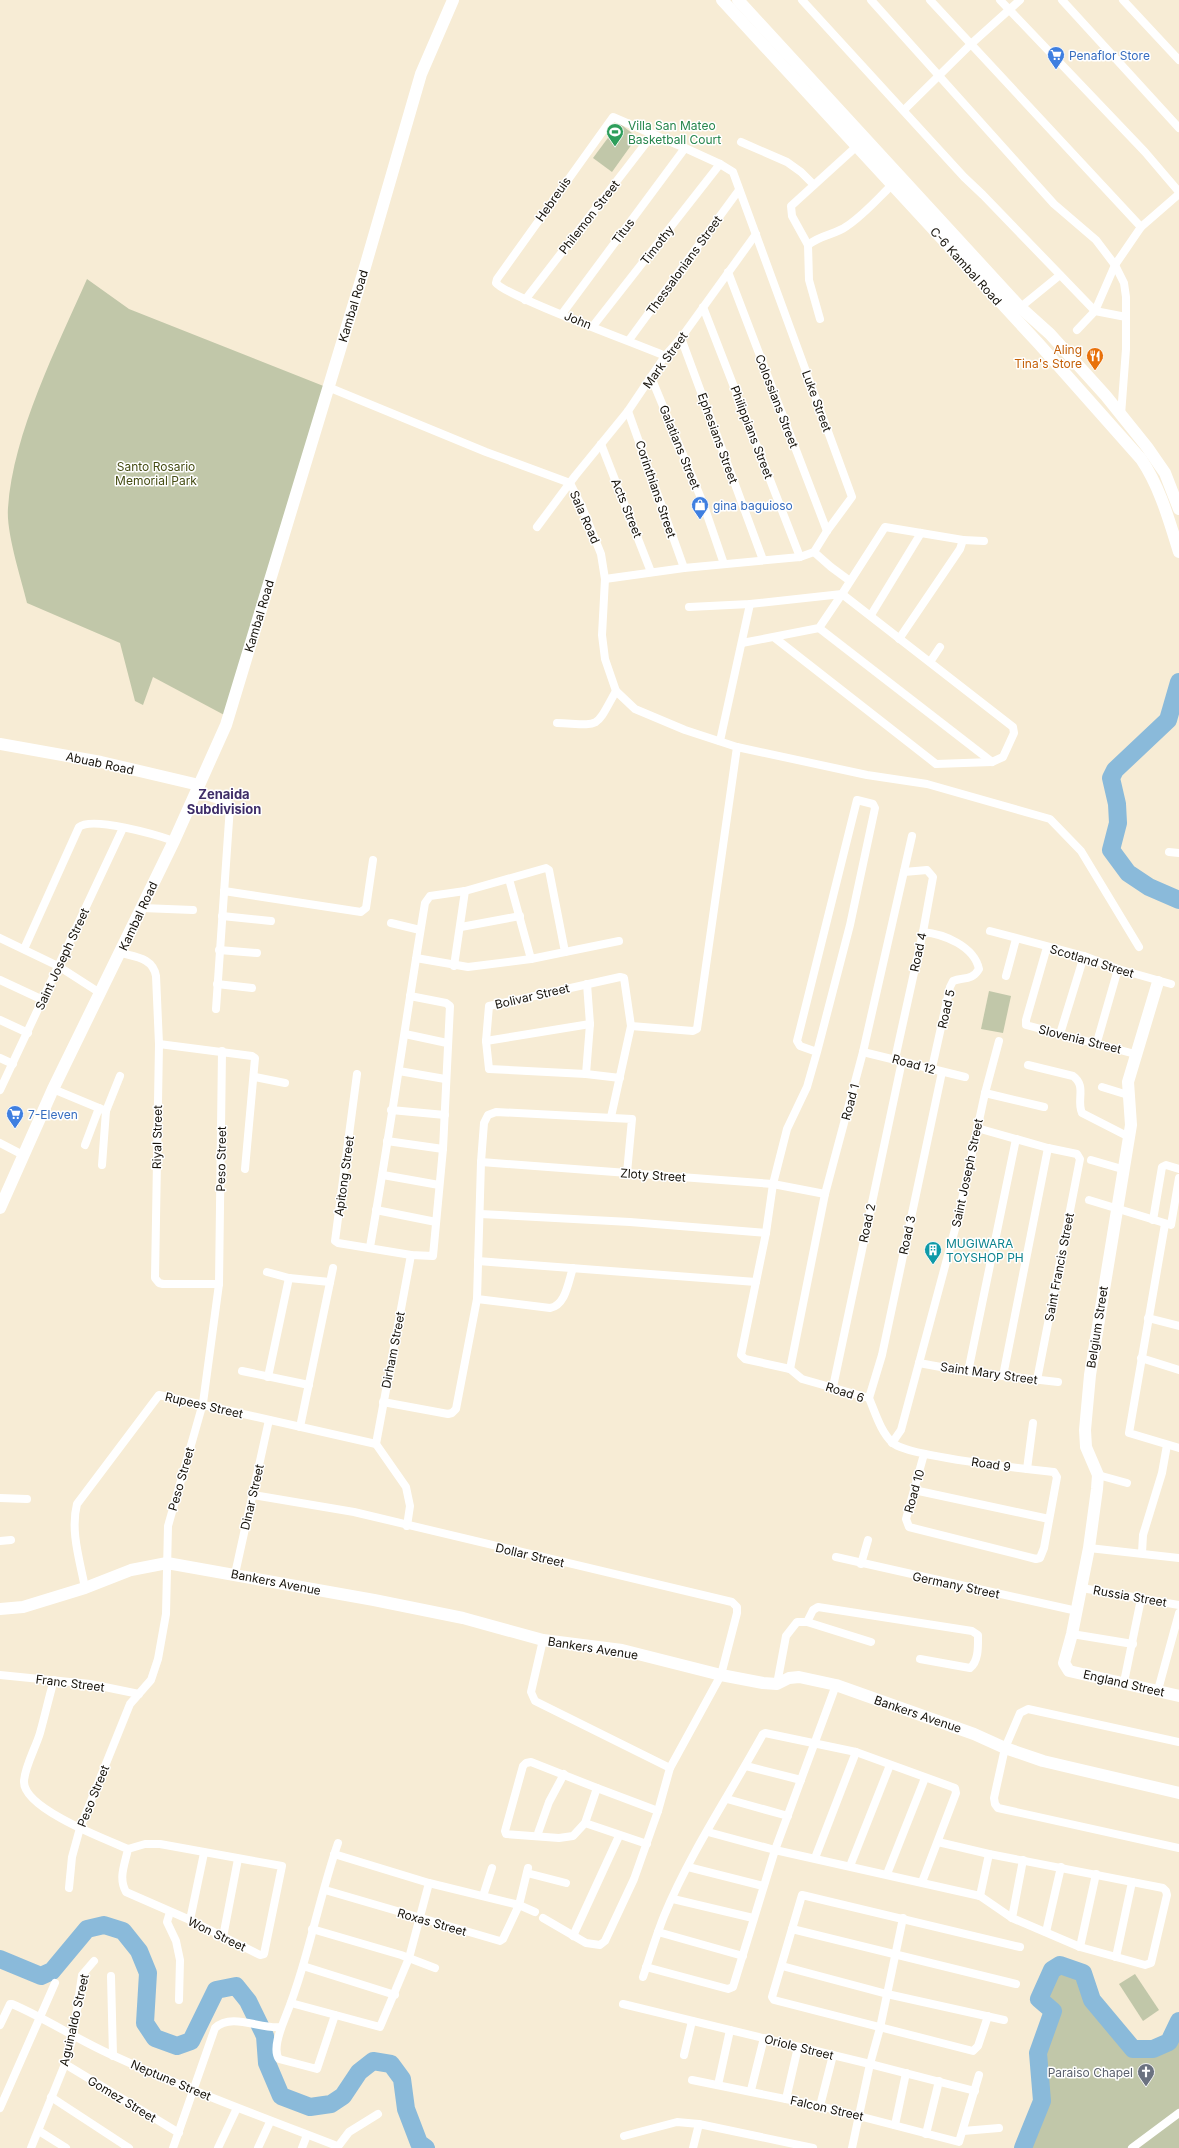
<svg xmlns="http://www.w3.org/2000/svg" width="1179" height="2148" viewBox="0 0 1179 2148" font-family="Inter,sans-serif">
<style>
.green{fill:#c1c7a9}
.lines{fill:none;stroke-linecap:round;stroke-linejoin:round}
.river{stroke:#8abada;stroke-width:18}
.street{stroke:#fff;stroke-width:8}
.secondary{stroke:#fff;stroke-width:12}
.labels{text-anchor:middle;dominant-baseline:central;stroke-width:3;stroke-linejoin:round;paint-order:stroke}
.shop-label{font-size:12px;fill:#366cbe;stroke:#fff;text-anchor:start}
.leisure-label{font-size:12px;fill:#27864d;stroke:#fff;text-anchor:start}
.street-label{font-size:12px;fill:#16120a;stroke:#fff}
.food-label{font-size:12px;fill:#c56008;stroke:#fff;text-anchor:end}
.park-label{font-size:12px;fill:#454c13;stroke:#fff}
.culture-label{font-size:12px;fill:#0d838f;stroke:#fff;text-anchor:start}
.worship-label{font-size:12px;fill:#5b616d;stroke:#fff;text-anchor:end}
.neighbourhood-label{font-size:13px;font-weight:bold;fill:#3e2d68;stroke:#fff}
</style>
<rect width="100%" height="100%" fill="#f7ecd5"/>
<g class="green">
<polygon points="619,123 637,137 612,172 593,158"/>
<path d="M87 279 129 309 326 387 228 717 153 677 143 705 135 701 120 643 27 603C21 578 6 533 8 508 13 433 57 347 87 279Z"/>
<polygon points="989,991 1011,996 1003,1033 981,1029"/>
<polygon points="1060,1965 1083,1973 1092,2000 1133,2049 1153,2049 1169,2043 1179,2021 1179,2148 1023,2148 1042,2101 1038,2053 1053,2011 1039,1999 1052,1970"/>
<polygon points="1135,1974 1159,2010 1143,2021 1119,1984"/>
</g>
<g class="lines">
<g class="river">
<polyline points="1179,682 1168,720 1115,770 1111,778 1117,804 1118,823 1111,850 1128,873 1149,887 1179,900"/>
<polyline points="0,1959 41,1976 52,1971 87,1929 104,1925 123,1931 139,1951 148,1973 145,2023 155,2038 177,2046 191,2041 216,1990 236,1986 248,2001 265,2036 267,2063 281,2096 310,2107 331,2104 343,2096 359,2072 373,2061 391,2064 402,2079 406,2109 419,2143 426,2148"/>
<polyline points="1023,2148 1042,2101 1038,2053 1053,2011 1039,1999 1052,1970 1060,1965 1083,1973 1092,2000 1133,2049 1153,2049 1169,2042 1179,2021"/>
</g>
<g class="street">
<polyline points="802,0 964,177 983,195 1095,311 1115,265 1141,227 1179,194"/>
<polyline points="871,0 1054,204 1096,240 1115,265 1124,283 1126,297 1126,349 1121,415"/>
<polyline points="930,0 1141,227"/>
<polyline points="1000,0 1145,152 1179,192"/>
<polyline points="1062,0 1179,128"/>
<polyline points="1123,0 1179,60"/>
<polyline points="904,110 971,44 1020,0"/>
<polyline points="741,142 787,162 801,172 814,185"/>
<polyline points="808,245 792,216 791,206 857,146"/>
<polyline points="728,272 827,531"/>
<polyline points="525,300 653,134"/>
<polyline points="703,307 800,557"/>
<polyline points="1017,310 1060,275"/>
<polyline points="562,314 685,148"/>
<path d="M820 319 809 280 808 245C822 234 835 235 847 226 865 214 879 197 895 182"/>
<polyline points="593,326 720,164"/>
<polyline points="1077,330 1095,311 1126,317"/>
<polyline points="681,338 763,560"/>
<polyline points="629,340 739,190"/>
<polyline points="651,377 703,503 724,564"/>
<polyline points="328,387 486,452 570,483 582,507 601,554 605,579 602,635 605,659 616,691 635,709 685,730 737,747 697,1029 693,1031 631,1026"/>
<polyline points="628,411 684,568"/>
<polyline points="601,444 651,572"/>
<polyline points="537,527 575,476 628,411 665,356 681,338 756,234"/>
<polyline points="963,540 984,541"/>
<polyline points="814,552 831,567 850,581"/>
<path d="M605 579 684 568 800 557 814 552 827 531 852 497 733 172 720 164 685 148 613 117 497 279 496 283C505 296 640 345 665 356"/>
<polyline points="689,607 750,604 842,594 885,527 963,540 960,549 899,639"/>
<polyline points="871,615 921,533"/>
<polyline points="819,628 992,762"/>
<polyline points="742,643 819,628 842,594 1013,727 1014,733 1003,757 992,762 936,764 775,638"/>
<polyline points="930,662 940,647"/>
<path d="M557 723C602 725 594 730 616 691"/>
<polyline points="720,741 750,604"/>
<polyline points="737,747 867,775 927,784 1050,819 1081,851 1139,947"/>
<polyline points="196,793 228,803 230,806 216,1009"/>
<polyline points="1169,852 1179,853"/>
<polyline points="509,879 531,959"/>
<polyline points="224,891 361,912 366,908 373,860"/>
<polyline points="142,908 193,910"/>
<polyline points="222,916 271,921"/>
<polyline points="391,923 420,930"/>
<polyline points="461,927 520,916"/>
<polyline points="990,931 1084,956 1118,969 1171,984"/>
<path d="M923 932C944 934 974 946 979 969 972 981 963 977 953 981L950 987 932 1068"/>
<polyline points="0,938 58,966 100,993"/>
<polyline points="1047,947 1026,1020 1026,1025 1135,1054"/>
<path d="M24 949 79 827C92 816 157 835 174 841"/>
<polyline points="219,950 257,953"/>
<polyline points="565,952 619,941"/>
<path d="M121 953C136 957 153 958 156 976L159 1044 155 1278 159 1283 163 1284H219"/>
<polyline points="454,966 465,891"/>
<polyline points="1006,976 1016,939"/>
<polyline points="0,980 43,1000"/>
<polyline points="217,984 252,988"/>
<polyline points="0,1020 28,1033"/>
<polyline points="405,1034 447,1043"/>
<polyline points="1060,1034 1084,956"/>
<polyline points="486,1041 590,1024"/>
<polyline points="1097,1042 1118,969"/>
<polyline points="159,1044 252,1056 255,1058 245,1169"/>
<path d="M817 1052 800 1046 797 1041 857 800 873 804 875 808 850 925 817 1052 807 1087 787 1129 773 1184 766 1233 741 1355 745 1359 790 1369 802 1379 869 1398C875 1412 881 1433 893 1443 908 1457 1027 1469 1054 1472L1057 1477 1044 1548 1040 1558 1036 1559 909 1527 906 1519 924 1454"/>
<polyline points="863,1052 965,1077"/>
<polyline points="0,1058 13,1064"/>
<polyline points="895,1059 923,932 933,877 927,870 904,872"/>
<path d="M1028 1065 1073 1076C1087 1086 1076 1100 1082 1113L1129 1137"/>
<polyline points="399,1071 445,1079"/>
<polyline points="357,1074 335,1241 338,1243 411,1255 433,1256 443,1149 450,1006 446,1003 410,996"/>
<polyline points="586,1074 590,1024 587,984"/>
<polyline points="255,1077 285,1083"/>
<polyline points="1102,1087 1128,1095"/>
<polyline points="53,1089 106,1111 120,1076"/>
<polyline points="0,1090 123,828"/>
<polyline points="985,1093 1044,1107"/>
<polyline points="391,1110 445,1115"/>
<polyline points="611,1117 631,1026 624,978 620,977 489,1006 486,1041 489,1069 586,1074 620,1078"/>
<polyline points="977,1128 1048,1148 1077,1154 1080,1159 1037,1380"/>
<polyline points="387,1141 443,1149"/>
<polyline points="0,1143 23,1155"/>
<polyline points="85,1145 99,1108"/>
<polyline points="1091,1160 1122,1169"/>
<polyline points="481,1162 773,1184 825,1194"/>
<polyline points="102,1165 106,1111"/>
<polyline points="383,1175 439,1185"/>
<polyline points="1089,1200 1171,1225 1179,1178"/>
<polyline points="376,1210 436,1222"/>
<polyline points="480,1214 630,1222 766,1233"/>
<polyline points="1153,1220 1162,1167 1166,1165 1179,1169"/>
<polyline points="1165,1224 1129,1433 1179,1448"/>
<path d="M370 1247C390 1133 406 1018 425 903L430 896 465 891 546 868 549 870 565 952 531 959 468 967 416 958"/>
<polyline points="478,1261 756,1282"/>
<polyline points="267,1272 289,1278 330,1282"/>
<path d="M477 1299 550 1308C566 1305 568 1282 573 1268"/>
<polyline points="1148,1318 1179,1326"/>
<polyline points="1141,1358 1179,1370"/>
<polyline points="919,1363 968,1372 1058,1382"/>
<polyline points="790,1369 825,1194 863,1052 912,836"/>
<polyline points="242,1371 309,1385"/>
<polyline points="968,1372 1016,1139"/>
<polyline points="1003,1376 1048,1148"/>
<polyline points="268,1377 289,1278"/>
<polyline points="833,1387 902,1061"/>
<polyline points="869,1398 882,1355 942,1072"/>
<polyline points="383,1402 448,1414 452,1413 456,1409 477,1299 481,1162 484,1123 488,1115 496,1112 632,1119 627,1173"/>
<polyline points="300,1427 333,1268"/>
<polyline points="892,1443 901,1430 958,1218 985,1093 999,1041"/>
<polyline points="376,1444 411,1255"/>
<polyline points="1027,1469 1033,1423"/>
<polyline points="1098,1475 1127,1483"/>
<polyline points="914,1490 1049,1519"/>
<polyline points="253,1495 354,1512 732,1602 737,1607 737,1613 721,1675 670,1768 658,1811 634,1879 605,1941 600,1945 586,1943 543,1918"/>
<polyline points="0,1498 27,1499"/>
<polyline points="0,1541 11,1540"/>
<polyline points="1089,1548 1179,1558"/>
<polyline points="1142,1553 1143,1535 1162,1473 1167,1445"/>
<polyline points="836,1557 1077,1611"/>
<polyline points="861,1564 868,1540"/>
<polyline points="235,1574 269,1420"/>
<path d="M85 1588C80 1561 70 1531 77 1504L159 1395 376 1444 406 1487 410 1506 407 1526"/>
<polyline points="1082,1588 1179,1605"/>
<polyline points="807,1622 871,1642"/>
<polyline points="1072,1634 1133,1644"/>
<polyline points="543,1640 531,1692 535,1701 670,1768"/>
<polyline points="0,1675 90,1684 139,1694"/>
<path d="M54 1680C49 1697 45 1715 40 1733 36 1747 24 1768 24 1782 24 1809 107 1840 128 1849L145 1844H160L282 1866 264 1954 260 1955 190 1920 126 1892C118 1878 125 1864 128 1849"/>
<polyline points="1124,1682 1141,1599"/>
<path d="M777 1684 786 1636 797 1622H807L813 1610 818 1607 972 1631 978 1635C978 1645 979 1661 970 1668L920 1659"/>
<polyline points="1158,1690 1179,1613"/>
<polyline points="1179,1742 1028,1709 1020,1713 1005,1748 994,1798 995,1804 998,1808 1179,1848"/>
<polygon points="531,1762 597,1788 585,1823 573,1836 559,1838 506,1834 505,1831 523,1766 526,1763"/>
<polyline points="746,1766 801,1780"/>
<polyline points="597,1788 658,1811"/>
<polyline points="727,1799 788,1816"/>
<polyline points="585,1823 647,1844"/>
<polyline points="708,1832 775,1850 980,1896 1012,1918 1080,1947 1145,1965 1151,1963 1167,1895 1166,1891 1163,1888 989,1854 938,1842"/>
<polyline points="537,1836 549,1802 564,1774"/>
<polyline points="334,1854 429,1883 519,1905 535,1912"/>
<polyline points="815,1858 856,1752"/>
<polyline points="850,1866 890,1765"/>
<polyline points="688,1867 763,1886"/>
<polyline points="527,1873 566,1883"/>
<polyline points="887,1874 925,1778"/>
<polyline points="69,1888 72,1857 80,1828 130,1704 151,1680 158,1659 166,1614 168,1526 203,1403 219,1284 222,1051"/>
<polyline points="325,1890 500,1941 503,1939 519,1905 528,1868"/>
<polyline points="483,1896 492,1868"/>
<polyline points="980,1896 989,1854"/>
<polyline points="673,1899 753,1918"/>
<polyline points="170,1912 167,1922 176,1941 180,1960 179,2000"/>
<polyline points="1012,1918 1023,1860"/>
<polyline points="190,1920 204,1853"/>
<polyline points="312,1929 401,1955 435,1968"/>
<polyline points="792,1929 1016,1984"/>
<polyline points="658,1932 743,1956"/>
<polyline points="1046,1932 1061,1867"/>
<polyline points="573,1936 619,1836"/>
<polyline points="223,1937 238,1859"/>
<polyline points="1080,1947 1096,1874"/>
<polyline points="1116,1957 1132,1882"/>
<polyline points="303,1966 395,1995"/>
<polyline points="782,1966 887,1994 1004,2020"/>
<polyline points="646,1967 728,1989 733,1987 775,1850 836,1685"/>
<polyline points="111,1976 113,2056"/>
<path d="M643 1977C650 1956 656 1936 664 1916 690 1853 730 1794 763 1734L765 1733 856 1752 955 1788 956 1793 922 1882"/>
<polyline points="291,2003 380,2027 409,1958 429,1883"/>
<polyline points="623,2004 870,2064 975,2091"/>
<path d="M335 2015 317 2069 279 2059C272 2049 281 2028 285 2018 308 1961 318 1901 338 1843"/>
<polyline points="988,2016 978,2046 973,2051 774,2000 772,1997 802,1895 1020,1947"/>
<path d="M0 2025 10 2004H12C47 2019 78 2040 112 2055 186 2089 262 2117 337 2146"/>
<polyline points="684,2055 692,2021"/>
<polyline points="65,2064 179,2133"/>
<polyline points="692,2080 820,2106 959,2142 979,2075"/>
<polyline points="718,2085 730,2030"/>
<polyline points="751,2090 764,2038"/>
<polyline points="51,2097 129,2148"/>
<polyline points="786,2099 798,2047"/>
<polyline points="820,2106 833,2055"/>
<polyline points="0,2108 55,1983"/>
<polyline points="895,2125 906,2073"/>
<polyline points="39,2131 66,2148"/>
<polyline points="963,2131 999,2128"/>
<polyline points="926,2134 939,2081"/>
<polyline points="624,2136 677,2122 699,2124 813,2148"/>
<polyline points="31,2148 65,2064 73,2037 82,1975 94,1961"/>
<path d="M173 2148 215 2028C232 2012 261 2030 281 2027"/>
<polyline points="218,2148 237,2108"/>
<polyline points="258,2148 270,2122"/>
<polyline points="302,2148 307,2135"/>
<polyline points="337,2148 349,2132 378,2114"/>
<polyline points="693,2148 699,2124"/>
<polyline points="852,2148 870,2064 880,2028 903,1918"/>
<polyline points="1132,2148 1179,2113"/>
</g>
<g class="secondary">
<path d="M722 0 1039 344 1141 459C1160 487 1169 520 1179 552"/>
<polyline points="738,0 1020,307 1050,334 1106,396 1147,447 1165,473 1179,509"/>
<polyline points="0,744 101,762 199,785"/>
<polyline points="1158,982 1128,1082 1131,1125 1090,1375 1085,1430 1086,1447 1098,1475 1097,1489 1089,1548 1072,1634 1064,1663 1069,1671 1179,1696"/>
<polyline points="0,1208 53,1089 174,841 226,725 365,267 421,74 453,0"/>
<polyline points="0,1609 23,1607 85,1588 131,1570 167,1563 374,1600 463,1618 543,1640 622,1650 721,1675 763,1683 777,1684 789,1678 799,1677 836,1685 974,1734 1005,1748 1043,1761 1179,1793"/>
</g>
</g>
<defs>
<symbol id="supermarket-pin" viewBox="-11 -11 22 30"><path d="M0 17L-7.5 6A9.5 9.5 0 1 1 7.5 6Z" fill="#3f7fe0" stroke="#fff"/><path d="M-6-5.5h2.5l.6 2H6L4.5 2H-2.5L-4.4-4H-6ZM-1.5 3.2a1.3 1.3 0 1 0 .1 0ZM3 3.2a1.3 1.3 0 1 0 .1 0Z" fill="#fff"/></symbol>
<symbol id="stadium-pin" viewBox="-11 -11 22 30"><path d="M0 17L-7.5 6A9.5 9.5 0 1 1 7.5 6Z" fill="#2e9e5b" stroke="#fff"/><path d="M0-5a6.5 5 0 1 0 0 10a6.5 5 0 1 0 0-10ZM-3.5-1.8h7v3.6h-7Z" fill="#fff"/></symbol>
<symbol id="restaurant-pin" viewBox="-11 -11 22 30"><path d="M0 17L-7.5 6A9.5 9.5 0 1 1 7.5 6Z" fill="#e8710a" stroke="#fff"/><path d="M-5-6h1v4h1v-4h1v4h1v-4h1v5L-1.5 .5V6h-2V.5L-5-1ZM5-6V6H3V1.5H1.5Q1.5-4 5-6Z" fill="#fff"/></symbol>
<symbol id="shop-pin" viewBox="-11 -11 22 30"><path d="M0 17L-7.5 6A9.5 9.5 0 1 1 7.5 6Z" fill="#3f7fe0" stroke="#fff"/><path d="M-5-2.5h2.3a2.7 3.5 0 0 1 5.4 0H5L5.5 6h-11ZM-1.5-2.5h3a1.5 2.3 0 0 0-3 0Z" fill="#fff"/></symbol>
<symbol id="building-pin" viewBox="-11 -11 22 30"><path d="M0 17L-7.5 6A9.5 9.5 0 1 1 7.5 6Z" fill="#0f9aa8" stroke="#fff"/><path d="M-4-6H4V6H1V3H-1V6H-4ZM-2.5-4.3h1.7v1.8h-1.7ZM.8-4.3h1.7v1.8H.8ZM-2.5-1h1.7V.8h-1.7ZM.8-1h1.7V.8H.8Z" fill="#fff"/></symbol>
<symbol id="church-pin" viewBox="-11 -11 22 30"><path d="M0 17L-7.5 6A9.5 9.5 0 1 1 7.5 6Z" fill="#6b7280" stroke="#fff"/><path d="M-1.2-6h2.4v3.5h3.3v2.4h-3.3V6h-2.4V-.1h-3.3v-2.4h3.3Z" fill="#fff"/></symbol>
</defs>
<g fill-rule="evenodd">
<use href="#supermarket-pin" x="1046" y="45" width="20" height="27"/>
<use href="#stadium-pin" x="605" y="122" width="20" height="27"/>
<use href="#restaurant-pin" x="1085" y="346" width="20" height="27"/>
<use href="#shop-pin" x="690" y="495" width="20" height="27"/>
<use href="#supermarket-pin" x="5" y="1104" width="20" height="27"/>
<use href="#building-pin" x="923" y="1240" width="20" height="27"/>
<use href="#church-pin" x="1136" y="2062" width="20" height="27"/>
</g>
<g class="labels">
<g class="shop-label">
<text x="1069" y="55">Penaflor Store</text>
<text x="713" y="505">gina baguioso</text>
<text x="28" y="1114">7-Eleven</text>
</g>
<g class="leisure-label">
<text x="628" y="125">Villa San Mateo<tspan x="628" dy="14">Basketball Court</tspan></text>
</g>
<g class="street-label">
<text transform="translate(553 199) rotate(-55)">Hebreuis</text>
<text transform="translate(589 217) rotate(-52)">Philemon Street</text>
<text transform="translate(623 231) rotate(-53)">Titus</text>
<text transform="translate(657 245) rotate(-52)">Timothy</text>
<text transform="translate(684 265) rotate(-54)">Thessalonians Street</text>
<text transform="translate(966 266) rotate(48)">C-6 Kambal Road</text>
<text transform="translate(353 306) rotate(-73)">Kambal Road</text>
<text transform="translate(578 320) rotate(22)">John</text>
<text transform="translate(665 360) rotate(-54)">Mark Street</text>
<text transform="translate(777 401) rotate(69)">Colossians Street</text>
<text transform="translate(817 401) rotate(70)">Luke Street</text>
<text transform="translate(752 432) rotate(69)">Philippians Street</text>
<text transform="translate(718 438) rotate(70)">Ephesians Street</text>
<text transform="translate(680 447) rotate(68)">Galatians Street</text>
<text transform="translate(656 489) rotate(71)">Corinthians Street</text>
<text transform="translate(627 508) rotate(68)">Acts Street</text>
<text transform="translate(585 517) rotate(66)">Sala Road</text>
<text transform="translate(259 616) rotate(-73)">Kambal Road</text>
<text transform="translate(100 763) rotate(12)">Abuab Road</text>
<text transform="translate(138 916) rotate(-65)">Kambal Road</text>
<text transform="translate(918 952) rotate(-78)">Road 4</text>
<text transform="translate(62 959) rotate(-65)">Saint Joseph Street</text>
<text transform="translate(1092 961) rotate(17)">Scotland Street</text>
<text transform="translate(532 996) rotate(-13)">Bolivar Street</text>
<text transform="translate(946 1009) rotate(-77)">Road 5</text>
<text transform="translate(1080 1039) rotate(14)">Slovenia Street</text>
<text transform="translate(914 1064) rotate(15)">Road 12</text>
<text transform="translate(850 1102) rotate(-75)">Road 1</text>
<text transform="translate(157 1137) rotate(-89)">Riyal Street</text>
<text transform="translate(221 1159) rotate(-89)">Peso Street</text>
<text transform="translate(967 1173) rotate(-78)">Saint Joseph Street</text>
<text transform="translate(653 1175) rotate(4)">Zloty Street</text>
<text transform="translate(344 1176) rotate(-82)">Apitong Street</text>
<text transform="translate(867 1223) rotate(-78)">Road 2</text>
<text transform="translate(907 1235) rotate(-78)">Road 3</text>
<text transform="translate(1059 1267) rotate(-79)">Saint Francis Street</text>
<text transform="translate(1097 1327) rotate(-81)">Belgium Street</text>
<text transform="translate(393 1350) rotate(-79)">Dirham Street</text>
<text transform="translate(989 1373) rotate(8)">Saint Mary Street</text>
<text transform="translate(845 1392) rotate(18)">Road 6</text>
<text transform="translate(204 1405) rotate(13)">Rupees Street</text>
<text transform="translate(991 1464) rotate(8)">Road 9</text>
<text transform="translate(181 1479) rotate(-74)">Peso Street</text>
<text transform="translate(914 1491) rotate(-74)">Road 10</text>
<text transform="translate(252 1497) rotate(-77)">Dinar Street</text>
<text transform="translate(530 1555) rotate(13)">Dollar Street</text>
<text transform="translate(276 1582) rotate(11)">Bankers Avenue</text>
<text transform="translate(956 1585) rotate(12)">Germany Street</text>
<text transform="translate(1130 1596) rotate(10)">Russia Street</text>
<text transform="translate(593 1648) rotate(9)">Bankers Avenue</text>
<text transform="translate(70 1683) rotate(7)">Franc Street</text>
<text transform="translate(1124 1683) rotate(13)">England Street</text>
<text transform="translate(918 1714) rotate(19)">Bankers Avenue</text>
<text transform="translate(93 1796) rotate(-68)">Peso Street</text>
<text transform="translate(432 1922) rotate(16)">Roxas Street</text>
<text transform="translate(217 1934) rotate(26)">Won Street</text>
<text transform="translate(74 2020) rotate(-77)">Aguinaldo Street</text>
<text transform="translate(799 2047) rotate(14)">Oriole Street</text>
<text transform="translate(171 2080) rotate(23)">Neptune Street</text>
<text transform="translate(122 2099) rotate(31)">Gomez Street</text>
<text transform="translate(827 2108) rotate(13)">Falcon Street</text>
</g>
<g class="food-label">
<text x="1082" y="349">Aling<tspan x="1082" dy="14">Tina's Store</tspan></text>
</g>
<g class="park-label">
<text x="156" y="466">Santo Rosario<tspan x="156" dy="14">Memorial Park</tspan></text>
</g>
<g class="culture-label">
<text x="946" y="1243">MUGIWARA<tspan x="946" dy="14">TOYSHOP PH</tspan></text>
</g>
<g class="worship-label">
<text x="1133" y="2072">Paraiso Chapel</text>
</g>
<g class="neighbourhood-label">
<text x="224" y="794">Zenaida<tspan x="224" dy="15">Subdivision</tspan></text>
</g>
</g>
</svg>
